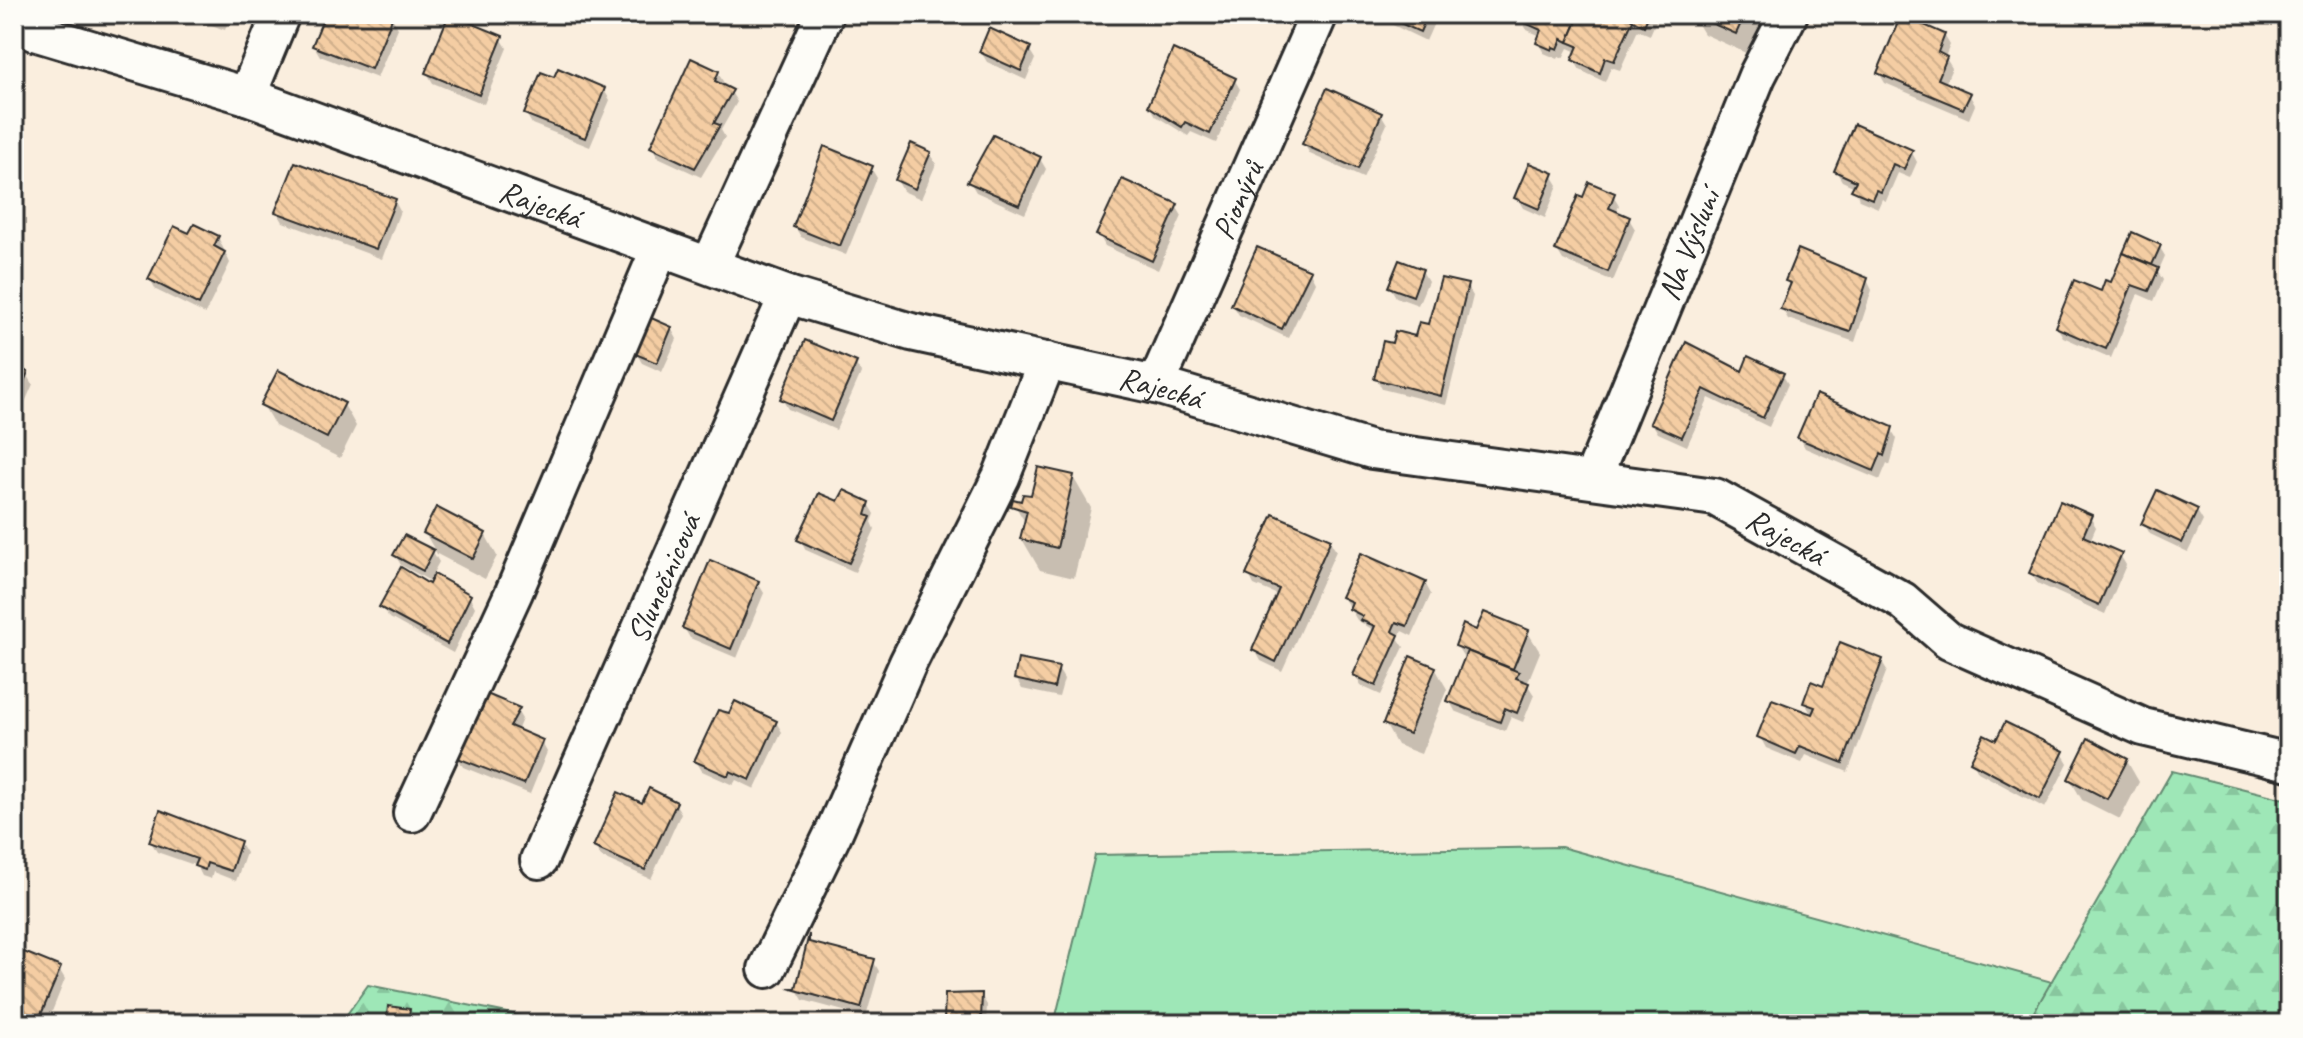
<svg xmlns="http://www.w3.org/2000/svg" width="2303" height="1038" viewBox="0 0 2303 1038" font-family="Caveat,sans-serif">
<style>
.green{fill:#9ee7b7;stroke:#648971;stroke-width:2}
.forest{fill:url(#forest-firs);stroke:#648971;stroke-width:2}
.shadow{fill:#0003}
.building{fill:url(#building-back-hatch);stroke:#2b2b2b;stroke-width:2}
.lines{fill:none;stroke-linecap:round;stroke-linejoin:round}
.minor-casing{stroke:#2b2b2b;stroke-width:42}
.minor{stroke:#fdfcf7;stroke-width:36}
.labels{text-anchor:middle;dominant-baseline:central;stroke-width:6;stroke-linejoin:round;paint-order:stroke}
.street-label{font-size:32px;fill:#2b2b2b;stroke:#fdfcf7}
</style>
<defs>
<pattern id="forest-firs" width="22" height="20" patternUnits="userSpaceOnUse" patternTransform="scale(2)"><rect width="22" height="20" fill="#9ee7b7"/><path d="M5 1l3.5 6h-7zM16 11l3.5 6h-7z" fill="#88c69e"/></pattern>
<pattern id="building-back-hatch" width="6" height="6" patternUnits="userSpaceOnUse" patternTransform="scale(2)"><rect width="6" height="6" fill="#f4cda3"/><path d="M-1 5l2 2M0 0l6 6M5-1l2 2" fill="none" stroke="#d1b08c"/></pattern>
</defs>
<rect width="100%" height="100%" fill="#faeede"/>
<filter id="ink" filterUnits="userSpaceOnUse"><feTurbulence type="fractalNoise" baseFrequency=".0125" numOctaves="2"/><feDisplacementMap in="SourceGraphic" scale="16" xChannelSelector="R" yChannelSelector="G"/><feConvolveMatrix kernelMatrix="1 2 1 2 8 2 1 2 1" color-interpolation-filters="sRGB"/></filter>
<g filter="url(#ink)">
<polygon class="green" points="1561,847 2052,982 2027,1024 1054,1024 1095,855"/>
<g class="forest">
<polygon points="2172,771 2289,800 2289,1024 2027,1024"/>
<polygon points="368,985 563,1024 340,1024"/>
</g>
<g class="shadow">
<polygon points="182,14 231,14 225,30"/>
<polygon points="327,14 383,14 392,18 398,28 377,78 320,56 314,46"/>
<polygon points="1224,14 1253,14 1248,25"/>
<polygon points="1370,14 1438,14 1426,41"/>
<polygon points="1524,14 1659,14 1650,35 1638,30 1620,70 1611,67 1605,82 1580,70 1574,60 1577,52 1568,48 1563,58 1559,56 1558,59 1544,53 1538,43 1541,36 1527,30 1521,20"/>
<polygon points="1692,14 1751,14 1760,28 1748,54 1704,34"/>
<polygon points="1944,35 1950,45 1945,57 1952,68 1945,84 1969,94 1975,105 1969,119 1885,83 1879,73"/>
<polygon points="501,38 507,48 484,104 433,83 427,73"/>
<polygon points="1029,49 1035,59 1026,80 987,62 981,52"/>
<polygon points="718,73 724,83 722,87 731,92 737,102 721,130 725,137 701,177 658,157 652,147"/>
<polygon points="1234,79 1240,89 1216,143 1191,132 1188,136 1156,116 1150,106"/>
<polygon points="604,90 610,100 590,147 532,124 526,114"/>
<polygon points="1381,114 1387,124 1363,178 1310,154 1304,144"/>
<polygon points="1911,151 1917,162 1910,178 1898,173 1886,201 1882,199 1878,208 1859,200 1855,187 1842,181 1836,171"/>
<polygon points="930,154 936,164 921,199 903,191 897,180"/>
<polygon points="1040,159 1046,169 1025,214 976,192 970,182"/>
<polygon points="871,168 877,178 846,255 801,237 795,227"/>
<polygon points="1552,175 1558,185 1545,218 1523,208 1517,198"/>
<polygon points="1613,195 1619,205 1616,214 1629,219 1635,229 1613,281 1563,260 1557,250"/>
<polygon points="394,200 400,211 382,259 283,222 277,212"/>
<polygon points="1176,206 1182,216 1158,270 1105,246 1099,235"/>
<polygon points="2133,235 2159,246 2165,256 2158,272 2163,280 2154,301 2138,294 2111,358 2063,337 2057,327 2112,285"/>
<polygon points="190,236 218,237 230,263 205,314 156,290 150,279"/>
<polygon points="1422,271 1428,281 1418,305 1396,297 1390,287"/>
<polygon points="1310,272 1315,282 1288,338 1239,315 1233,305"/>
<polygon points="1787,280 1867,280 1872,290 1855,342 1788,319 1782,309 1791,288"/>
<polygon points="1467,286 1473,296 1446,405 1382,389 1376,378 1394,346 1416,339"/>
<polygon points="671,328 677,339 662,372 642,363 636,353"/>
<polygon points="1687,345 1743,374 1782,374 1788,384 1769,427 1709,398 1687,446 1658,433 1652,423"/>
<polygon points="855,363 861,373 836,430 788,409 782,399"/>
<polygon points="14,369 27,374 33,384 23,407 14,404"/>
<polygon points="263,405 344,405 356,426 340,458 275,426"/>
<polygon points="1891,429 1897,439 1890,465 1887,463 1880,480 1805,448 1799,437"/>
<polygon points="1073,477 1091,508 1074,578 1040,570 1022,539 1026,524 1016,507"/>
<polygon points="839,504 869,504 875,514 872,522 875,529 855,572 806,550 800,539"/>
<polygon points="2197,511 2203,521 2188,552 2150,534 2144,523"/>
<polygon points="2090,517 2096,527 2090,541 2120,555 2126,565 2105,614 2037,583 2031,573"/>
<polygon points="425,533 485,534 497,556 485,579 437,554"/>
<polygon points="1330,541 1336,551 1282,671 1261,661 1255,650 1278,595 1254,585 1249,575"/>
<polygon points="433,552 439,562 432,575 469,596 475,607 453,653 388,617 382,607 430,586 432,582 401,565 395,555"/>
<polygon points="758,583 764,593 737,658 690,638 684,628"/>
<polygon points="1425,583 1431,594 1412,636 1402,631 1398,638 1404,647 1381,695 1361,686 1355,675 1375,631 1357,620 1343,597"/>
<polygon points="1527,631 1540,652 1527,684 1534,695 1523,722 1511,717 1505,731 1455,711 1449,700 1466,661 1457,646 1477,632"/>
<polygon points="1881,660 1887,670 1848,772 1806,755 1802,763 1766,748 1760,737 1813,717 1805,703 1824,688"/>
<polygon points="1435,668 1447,689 1421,754 1397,745 1385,724"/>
<polygon points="1058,669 1064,679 1059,697 1022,689 1016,678"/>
<polygon points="516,709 522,719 517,731 541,741 547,752 530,794 463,767 457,756"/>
<polygon points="776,722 782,732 755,789 736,780 733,785 702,771 696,761"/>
<polygon points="1997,742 2062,753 2068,763 2045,808 1978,772 1973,762"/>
<polygon points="2127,761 2139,782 2120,819 2082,800 2070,779"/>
<polygon points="675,803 681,813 651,879 601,857 595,847 643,805"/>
<polygon points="151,842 240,843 246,853 236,881 213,872 211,879 202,876 197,866 157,852"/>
<polygon points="14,950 59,969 65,979 47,1024 14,1022"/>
<polygon points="873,961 879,971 866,1017 803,1000 797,990"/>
<polygon points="981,995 987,1005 986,1024 948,1024 946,1019"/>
<polygon points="409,1011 415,1024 388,1024"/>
</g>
<g class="building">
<polygon points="325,14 393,16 371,69 312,46"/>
<polygon points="449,14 503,36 479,95 425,73"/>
<polygon points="1380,14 1428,14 1420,32"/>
<polygon points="1522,14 1580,14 1568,42 1562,39 1558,49 1553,47 1552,50 1536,43 1541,30 1519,20"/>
<polygon points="1580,14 1623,14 1634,18 1614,61 1605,58 1600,73 1572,60 1578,46 1568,42"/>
<polygon points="1623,14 1649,14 1644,26"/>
<polygon points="1691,14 1745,14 1736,34"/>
<polygon points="1901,15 1945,34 1938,52 1947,57 1938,79 1971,93 1963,109 1877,73"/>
<polygon points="989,28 1031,47 1021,71 979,52"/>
<polygon points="1173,49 1236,78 1210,134 1185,122 1182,127 1148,106"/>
<polygon points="691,58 719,71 715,81 733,90 714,123 720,125 695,168 650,147"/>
<polygon points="558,68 605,88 585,138 524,114 541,72 554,77"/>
<polygon points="1327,88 1382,113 1358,169 1302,144"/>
<polygon points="1854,124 1913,150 1904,169 1893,164 1881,192 1876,190 1872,199 1851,190 1856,181 1834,171"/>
<polygon points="993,135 1041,157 1019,205 967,182"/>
<polygon points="911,143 931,152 915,189 895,180"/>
<polygon points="824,146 873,166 840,246 793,227"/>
<polygon points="295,162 396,199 376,249 275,212"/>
<polygon points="1529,163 1554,173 1539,209 1514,198"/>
<polygon points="1122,179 1178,204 1152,261 1096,235"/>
<polygon points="1589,182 1615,193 1609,208 1630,217 1608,272 1555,250 1578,195 1583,197"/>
<polygon points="194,224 219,236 214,246 225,252 199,305 148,279 174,226 189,233"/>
<polygon points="2132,232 2161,245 2152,265 2123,253"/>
<polygon points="1257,247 1311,270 1282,329 1231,305"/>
<polygon points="1798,249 1868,278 1850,332 1780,309 1791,283 1785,281"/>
<polygon points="2123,253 2159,268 2149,291 2132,285 2106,349 2055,327 2074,280 2101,291 2105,280 2111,282"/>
<polygon points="1399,260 1423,269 1413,296 1388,287"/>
<polygon points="1441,278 1468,284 1441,396 1374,379 1383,341 1392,343 1395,331 1415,336 1419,322 1428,324"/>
<polygon points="649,317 672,327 657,363 633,353"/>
<polygon points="805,340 857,362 831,421 780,399"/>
<polygon points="1686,342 1742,371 1748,356 1784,373 1763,418 1704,389 1682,437 1650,423"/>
<polygon points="14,366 28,372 17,398 14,397"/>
<polygon points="278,370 345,403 327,438 260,405"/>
<polygon points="1816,394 1893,427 1884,456 1881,454 1874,471 1797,438"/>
<polygon points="1038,467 1074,475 1057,548 1020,539 1027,511 1011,506 1013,499 1021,501 1023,494 1031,495"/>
<polygon points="844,490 870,502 866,515 871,517 849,563 797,540 819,493 838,501"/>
<polygon points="2157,490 2198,509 2182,543 2141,524"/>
<polygon points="2060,501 2092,515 2083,536 2122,553 2099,605 2029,573"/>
<polygon points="436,507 486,533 473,559 423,533"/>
<polygon points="1273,514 1331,539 1276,662 1252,650 1279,589 1246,575"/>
<polygon points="404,535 434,550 423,571 393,555"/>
<polygon points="1361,553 1426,582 1407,626 1396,622 1392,631 1399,635 1376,686 1353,675 1375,626 1360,620 1363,616 1349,609 1352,602 1341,597"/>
<polygon points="710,560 759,581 731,649 682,628"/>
<polygon points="401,567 429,584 434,574 471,595 447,644 379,607"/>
<polygon points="1484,612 1529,630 1513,669 1455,646 1463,624 1476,630"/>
<polygon points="1840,642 1883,659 1843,763 1800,746 1796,754 1757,737 1772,699 1812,714 1815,707 1803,703 1811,681 1823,686"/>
<polygon points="1467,651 1519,672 1516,678 1529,683 1517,713 1505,708 1500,722 1447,701"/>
<polygon points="1410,656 1436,667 1409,734 1383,724"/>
<polygon points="1018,659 1059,667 1054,688 1014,679"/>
<polygon points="482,692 520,708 510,726 543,740 524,784 455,757"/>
<polygon points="735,701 777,721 750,780 730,771 728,776 694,761 718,710 729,713"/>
<polygon points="2005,722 2064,751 2040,799 1970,762 1984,734 1996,740"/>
<polygon points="2088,738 2128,759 2107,799 2068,779"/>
<polygon points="649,788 677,802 645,870 593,847 618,792 642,803"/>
<polygon points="160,810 241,841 231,871 207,863 205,870 194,866 197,859 149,842"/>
<polygon points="809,934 809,942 875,959 861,1008 788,988 796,988"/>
<polygon points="14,948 61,967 37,1024 14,1015"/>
<polygon points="982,993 981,1020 944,1020 945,994"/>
<polygon points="388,1006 410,1009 408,1024 386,1024"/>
</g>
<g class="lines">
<defs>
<g id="minor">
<path id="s1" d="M14 26 247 96 788 295 911 332 1156 385 1372 450 1715 497 1903 601 1949 641 2143 727 2289 762"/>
<polyline points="247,96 281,14"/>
<polyline points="710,265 825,14"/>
<path id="s2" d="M1156 385 1319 14"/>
<path id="s3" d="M1593 478 1757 76 1789 14"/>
<polyline points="412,813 514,592 660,248"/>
<path id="s4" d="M539 860 788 295"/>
<polyline points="767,969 833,834 908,663 1001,477 1047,361"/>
</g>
</defs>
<use href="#minor" class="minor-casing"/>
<use href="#minor" class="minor"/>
</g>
</g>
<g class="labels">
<g class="street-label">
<text stroke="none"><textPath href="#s2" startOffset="202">Pionýrů</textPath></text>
<text stroke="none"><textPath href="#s1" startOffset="556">Rajecká</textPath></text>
<text stroke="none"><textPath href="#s3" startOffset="252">Na Výsluní</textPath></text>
<text stroke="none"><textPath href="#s1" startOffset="1204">Rajecká</textPath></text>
<text stroke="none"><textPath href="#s1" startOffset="1852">Rajecká</textPath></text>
<text stroke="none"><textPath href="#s4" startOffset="308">Slunečnicová</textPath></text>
</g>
</g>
<rect width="2303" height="1038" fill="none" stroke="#fdfcf7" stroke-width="48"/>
<rect x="24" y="24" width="2255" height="990" fill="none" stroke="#2b2b2b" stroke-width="3" filter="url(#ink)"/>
</svg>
